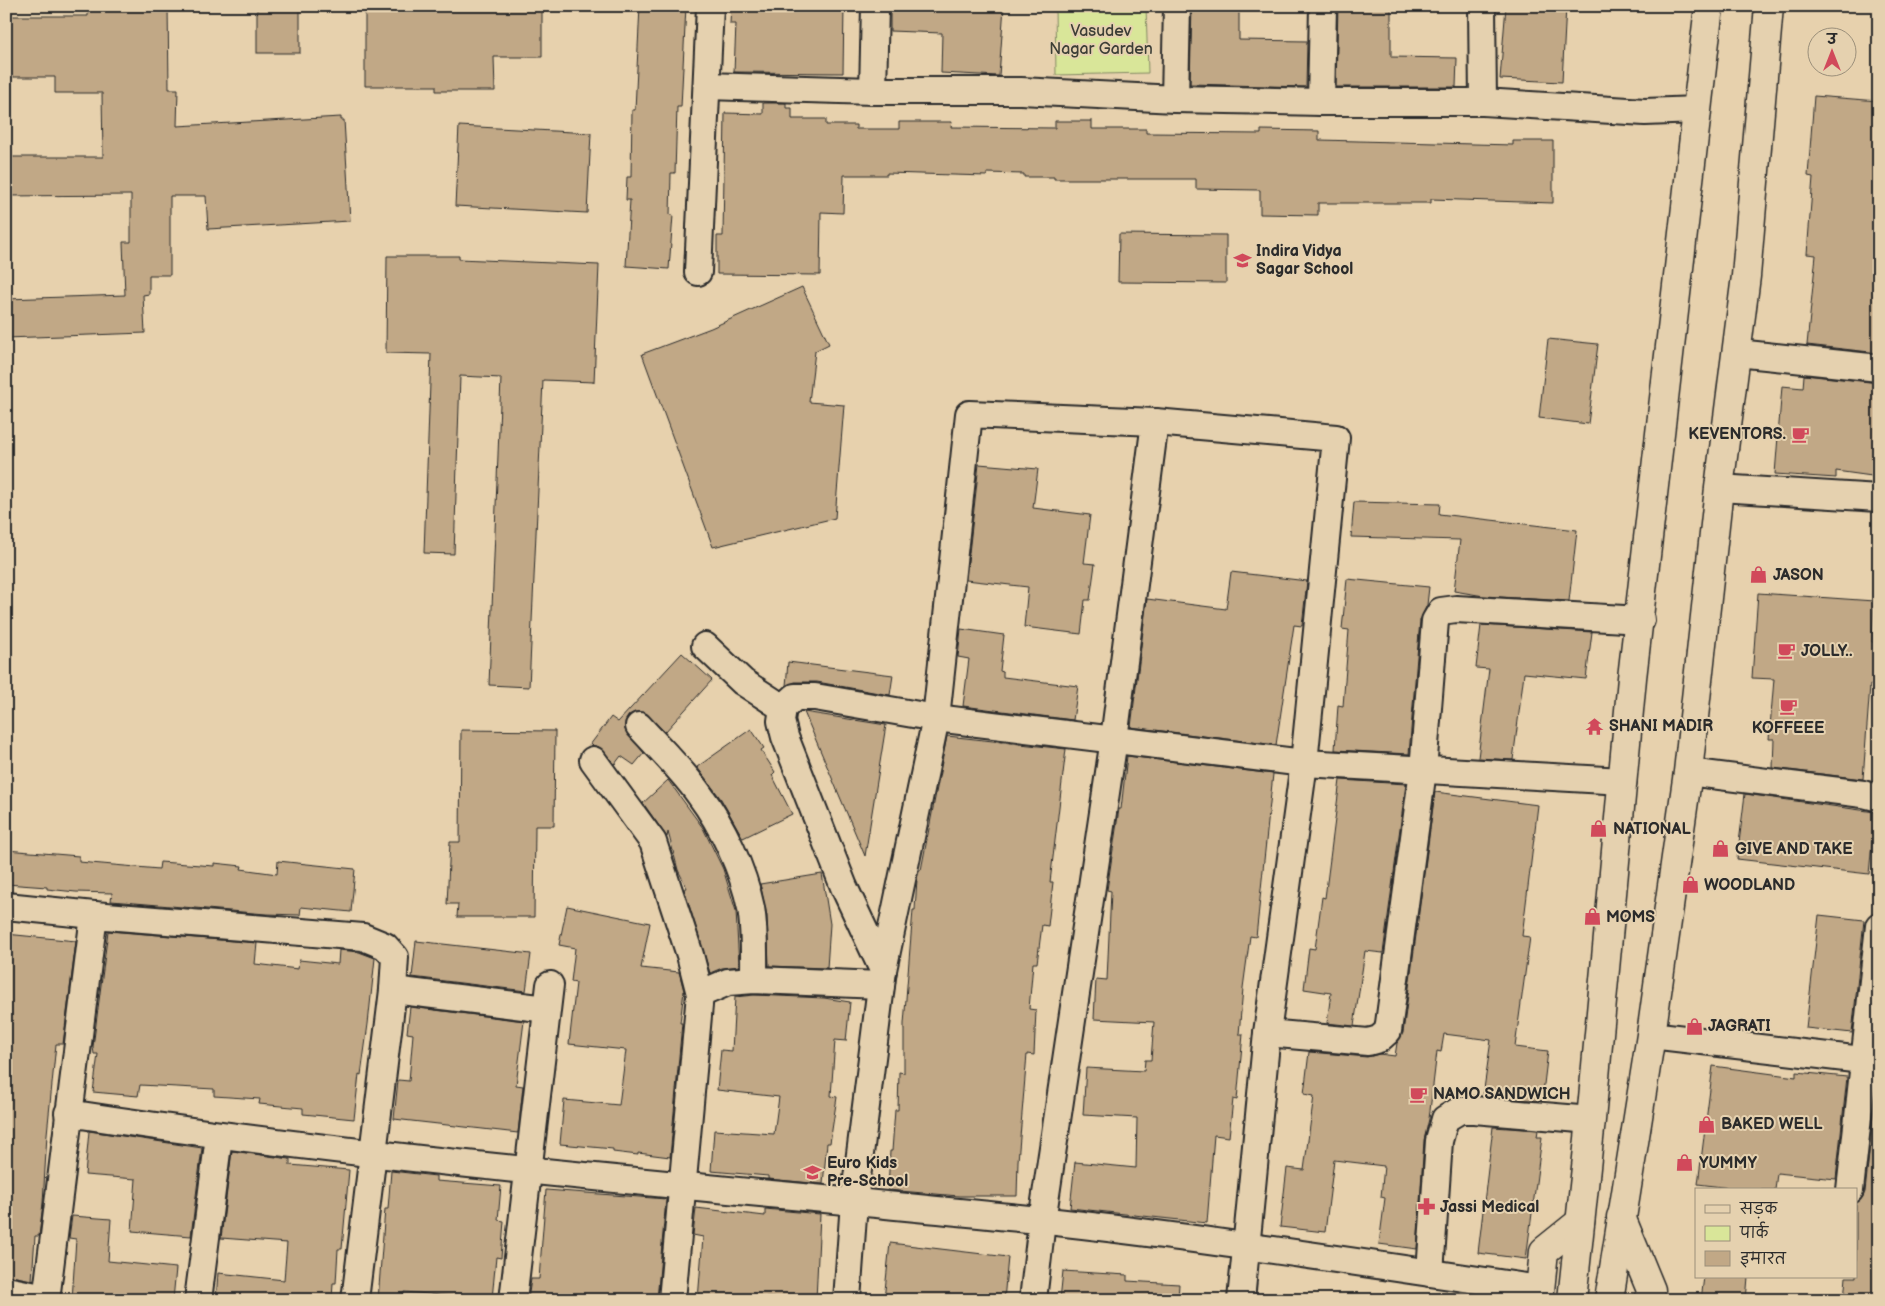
<svg xmlns="http://www.w3.org/2000/svg" width="1885" height="1306" viewBox="0 0 1885 1306" font-family="'Balsamiq Sans','Playpen Sans Deva',sans-serif">
<style>
.green{fill:#d9e699;stroke:#828862}
.building{fill:#c1a886;stroke:#2b2b2b}
.lines{fill:none;stroke-linecap:round;stroke-linejoin:round}
.street-casing{stroke:#2b2b2b;stroke-width:30}
.secondary-casing{stroke:#2b2b2b;stroke-width:31}
.street{stroke:#e5d1af;stroke-width:26}
.secondary{stroke:#e5d1af;stroke-width:28}
.labels{text-anchor:middle;dominant-baseline:central;stroke-width:4;stroke-linejoin:round;paint-order:stroke}
.park-label{font-size:16px;fill:#3c3e36;stroke:#e5d1af}
.poi-label{font-size:16px;font-weight:bold;fill:#2b2b2b;stroke:#e5d1af;text-anchor:start}
</style>
<rect width="100%" height="100%" fill="#e7d1ad"/>
<filter id="ink" filterUnits="userSpaceOnUse"><feTurbulence type="fractalNoise" baseFrequency=".02" numOctaves="2"/><feDisplacementMap in="SourceGraphic" scale="10" xChannelSelector="R" yChannelSelector="G"/><feConvolveMatrix kernelMatrix="1 2 1 2 8 2 1 2 1" color-interpolation-filters="sRGB"/></filter>
<g filter="url(#ink)">
<polygon class="green" points="1055,6 1146,6 1148,73 1056,75"/>
<g class="building">
<polygon points="88,6 168,6 169,89 178,89 177,126 341,117 341,120 344,120 350,221 208,229 206,196 170,196 170,275 149,275 149,294 143,295 145,333 6,338 6,299 125,295 123,242 131,242 131,195 6,196 6,157 103,157 102,93 55,93 55,77 6,77 6,16 88,16"/>
<rect x="257" y="6" width="43" height="47"/>
<polygon points="365,6 542,6 542,57 494,57 495,91 436,91 436,86 365,86"/>
<polygon points="640,6 686,6 681,107 677,107 675,173 671,173 670,215 673,215 669,269 626,266 630,200 626,200 627,177 631,177 632,110 635,110"/>
<polygon points="731,6 844,6 843,73 734,72 736,24 730,24"/>
<polygon points="890,6 1004,6 999,76 941,73 942,33 890,31"/>
<polygon points="1192,6 1239,6 1239,40 1307,41 1306,87 1190,84"/>
<polygon points="1338,6 1391,6 1391,57 1457,58 1456,87 1336,87"/>
<polygon points="1506,6 1566,6 1562,82 1500,79"/>
<polygon points="1814,96 1879,101 1879,353 1807,345 1816,255 1807,254 1813,177 1808,176"/>
<polygon points="763,103 786,103 786,108 792,108 792,119 826,119 826,125 856,125 856,129 899,129 899,122 952,122 951,127 1055,128 1055,121 1092,121 1092,129 1146,129 1146,133 1261,134 1261,130 1319,131 1319,140 1513,145 1513,141 1553,141 1553,203 1431,199 1431,203 1318,203 1318,215 1260,214 1260,190 1196,189 1196,179 1054,179 1054,177 1024,177 1024,174 987,173 987,176 887,173 887,175 844,175 843,213 821,212 820,275 717,274 717,236 723,236 725,113 763,114"/>
<polygon points="459,126 591,133 587,213 455,206"/>
<polygon points="1119,234 1226,235 1226,283 1118,282"/>
<polygon points="387,256 459,256 459,259 599,265 594,382 543,380 529,687 489,685 501,378 460,376 454,554 424,553 431,354 386,353"/>
<polygon points="802,287 829,344 815,351 809,402 844,405 835,518 713,547 642,354 711,328"/>
<polygon points="1548,339 1598,344 1588,424 1539,418"/>
<polygon points="1804,375 1879,383 1879,477 1836,471 1836,478 1775,474 1782,386 1803,388"/>
<polygon points="979,464 1038,469 1033,508 1090,515 1084,563 1095,564 1090,600 1085,600 1081,634 1024,627 1028,587 966,580"/>
<polygon points="1354,502 1440,504 1439,514 1577,530 1569,601 1484,596 1454,591 1460,540 1351,537"/>
<polygon points="1231,572 1307,581 1302,626 1294,625 1276,745 1131,727 1147,599 1226,609"/>
<polygon points="1347,579 1429,587 1427,605 1420,620 1409,754 1335,750 1338,705 1343,706 1349,630 1342,629"/>
<polygon points="1758,593 1874,601 1872,642 1879,643 1879,686 1870,685 1863,779 1773,768 1774,739 1769,739 1774,679 1752,678"/>
<polygon points="1481,625 1592,632 1586,679 1524,673 1513,760 1478,758 1489,669 1476,668"/>
<polygon points="961,629 1004,635 1000,671 1003,672 1003,677 1078,686 1073,720 963,706 969,659 958,657"/>
<polygon points="682,653 712,680 665,732 644,712 635,712 629,715 625,722 625,730 644,753 634,765 621,756 615,764 599,747 590,745 611,717 618,722"/>
<polygon points="788,662 893,675 890,695 817,682 795,682 786,686"/>
<polygon points="804,712 886,725 865,856"/>
<polygon points="751,729 764,748 761,750 775,772 772,775 792,814 743,838 721,799 697,767"/>
<polygon points="461,730 555,731 554,826 535,826 534,917 457,917 458,904 447,904 450,842 460,842"/>
<polygon points="947,736 1066,749 1050,882 1053,882 1048,926 1042,925 1037,963 1033,963 1029,1009 1036,1010 1034,1055 1027,1054 1018,1161 1017,1196 959,1196 888,1190 890,1151 892,1151 895,1110 898,1110 899,1072 904,1073 904,1024 913,910 915,910 917,879 919,870 921,870"/>
<polygon points="1127,756 1273,774 1256,937 1250,936 1243,988 1239,1034 1243,1034 1237,1100 1233,1099 1229,1137 1214,1135 1207,1223 1070,1208 1075,1162 1136,1168 1137,1118 1083,1115 1086,1068 1144,1071 1145,1060 1151,1060 1154,1022 1094,1019 1096,979 1107,980 1111,891 1107,890 1119,809 1121,809"/>
<polygon points="668,780 703,828 723,869 736,911 739,966 722,968 710,973 684,889 687,888 678,870 668,832 667,837 643,803"/>
<polygon points="1340,780 1406,784 1383,953 1365,951 1354,1026 1327,1023 1331,993 1304,989 1309,948 1315,949 1322,897 1325,898"/>
<polygon points="1435,792 1538,805 1522,936 1530,937 1515,1047 1548,1051 1542,1101 1483,1096 1491,1040 1444,1034 1441,1052 1437,1051 1429,1119 1424,1140 1417,1249 1379,1244 1385,1198 1381,1197 1384,1166 1334,1160 1325,1232 1280,1227 1287,1168 1304,1170 1314,1096 1304,1094 1309,1052 1367,1057 1379,1054 1395,1056 1397,1043 1403,1033"/>
<polygon points="1745,794 1875,812 1869,874 1737,859"/>
<polygon points="6,850 79,856 79,862 159,869 160,862 214,866 214,863 242,866 241,869 277,874 278,861 355,869 351,912 301,907 300,915 266,914 111,901 112,893 76,892 47,889 47,887 6,884"/>
<polygon points="822,874 830,924 827,968 769,966 767,916 760,884"/>
<polygon points="567,906 650,923 641,968 679,972 684,991 680,1023 682,1023 670,1157 638,1153 638,1155 613,1152 613,1149 560,1144 564,1100 619,1105 626,1050 569,1044 576,983 571,982 575,948 559,945"/>
<polygon points="1819,915 1864,920 1852,1033 1806,1028"/>
<polygon points="108,931 257,943 255,964 298,969 299,960 338,964 339,950 359,952 375,958 368,1024 361,1075 359,1074 354,1119 303,1114 303,1108 259,1104 260,1099 214,1096 214,1089 140,1085 138,1096 93,1092 98,1054 94,1054 93,1047"/>
<polygon points="6,934 76,941 63,1044 56,1044 47,1134 43,1203 39,1236 35,1236 32,1280 6,1275"/>
<polygon points="416,941 531,954 526,991 412,977"/>
<polygon points="754,995 824,998 850,1002 846,1041 835,1040 831,1096 837,1097 830,1143 827,1143 823,1184 768,1179 768,1176 711,1171 714,1130 774,1134 779,1097 717,1090 721,1050 732,1051 735,997"/>
<polygon points="410,1007 524,1021 516,1085 523,1086 518,1133 394,1119 398,1080 409,1081 413,1034 407,1033"/>
<polygon points="1713,1066 1796,1077 1796,1072 1847,1077 1836,1179 1777,1173 1775,1190 1746,1190 1698,1184"/>
<polygon points="1877,1079 1879,1300 1844,1300 1846,1277 1856,1277 1856,1204 1862,1198 1865,1192"/>
<polygon points="1493,1127 1538,1130 1537,1137 1542,1137 1526,1259 1478,1253"/>
<polygon points="89,1131 202,1148 191,1236 132,1231 136,1179 85,1175"/>
<polygon points="232,1151 290,1159 290,1165 349,1170 342,1249 338,1249 336,1283 333,1283 332,1300 216,1300 218,1273 284,1280 287,1243 221,1238"/>
<polygon points="391,1171 436,1176 436,1181 501,1186 498,1220 504,1221 501,1258 496,1257 492,1299 404,1292 403,1300 378,1300 385,1209 388,1209"/>
<polygon points="546,1190 666,1199 657,1300 528,1300 531,1279 539,1279"/>
<polygon points="696,1208 765,1216 765,1209 820,1214 816,1300 754,1297 753,1300 698,1300 703,1237 693,1235"/>
<polygon points="72,1216 111,1219 108,1261 176,1268 173,1300 72,1300 76,1239 69,1238"/>
<polygon points="890,1243 1008,1257 1004,1300 884,1300"/>
<polygon points="1063,1271 1127,1275 1127,1281 1179,1284 1178,1300 1060,1300"/>
<polygon points="1704,1277 1748,1277 1746,1300 1701,1300"/>
</g>
<g class="lines">
<defs>
<g id="street">
<polyline points="1482,6 1483,102"/>
<polyline points="707,86 873,91 1021,91 1175,99 1321,102 1483,102 1645,112 1697,110"/>
<polyline points="873,91 875,6"/>
<polyline points="1175,99 1177,6"/>
<polyline points="1321,102 1323,6"/>
<polyline points="698,272 710,6"/>
<polyline points="1737,353 1879,368"/>
<polyline points="1719,488 1879,498"/>
<polyline points="705,646 743,682 783,708"/>
<path d="M639 726C659 748 682 770 699 794 723 826 743 870 751 908 755 932 754 957 754 980"/>
<polyline points="593,760 653,842 690,955 700,994"/>
<polyline points="1688,772 1863,794 1879,798"/>
<polyline points="6,906 94,915 363,937 385,946 395,957 393,990 355,1300"/>
<polyline points="883,970 844,887 785,737 781,721 783,708 795,697 815,697 936,718 1304,763 1623,781"/>
<polyline points="393,990 547,1009"/>
<polyline points="1267,1033 1368,1042 1379,1039 1388,1031 1423,770 1435,621 1441,611 1456,609 1641,620"/>
<polyline points="1651,1035 1879,1062"/>
<path d="M68 1113C390 1163 715 1187 1038 1220 1206 1238 1373 1265 1540 1289"/>
<polyline points="1850,1190 1879,926"/>
<polyline points="1430,1273 1439,1141 1445,1119 1460,1110 1474,1110 1591,1120"/>
<polyline points="6,1290 46,1298"/>
<polyline points="46,1300 94,915"/>
<polyline points="198,1300 219,1136"/>
<polyline points="513,1300 550,985"/>
<polyline points="672,1300 700,994 728,982 754,980 881,985"/>
<polyline points="847,1300 854,1202 883,970 936,718 969,414 1155,422 1336,438 1304,763 1267,1033 1241,1300"/>
<polyline points="1033,1300 1042,1221 1114,739 1155,422"/>
</g>
<g id="secondary">
<polyline points="1621,1217 1651,1290 1650,1300"/>
<polyline points="1539,1300 1544,1251 1580,1222"/>
<polyline points="1572,1300 1591,1120 1632,678 1709,6"/>
<polyline points="1609,1300 1651,1035 1688,772 1719,488 1746,276 1769,6"/>
</g>
</defs>
<use href="#street" class="street-casing"/>
<use href="#secondary" class="secondary-casing"/>
<use href="#street" class="street"/>
<use href="#secondary" class="secondary"/>
</g>
</g>
<defs>
<symbol id="school-bare" viewBox="-9 -9 18 18"><path d="M0-5L7-2L0 1L-7-2ZM-4 1L0 2.5L4 1V4Q0 6-4 4Z" fill="#d1495b" stroke="#e5d1af" stroke-width="2.5" paint-order="stroke"/></symbol>
<symbol id="cafe-bare" viewBox="-9 -9 18 18"><path d="M-5.5-4.5H6V0H3Q3 3.5 0 3.5H-2.5Q-5.5 3.5-5.5 0ZM3-3.2v2h1.7v-2ZM-6 4.5H4V6H-6Z" fill="#d1495b" stroke="#e5d1af" stroke-width="2.5" paint-order="stroke"/></symbol>
<symbol id="shop-bare" viewBox="-9 -9 18 18"><path d="M-5-2.5h2.3a2.7 3.5 0 0 1 5.4 0H5L5.5 6h-11ZM-1.5-2.5h3a1.5 2.3 0 0 0-3 0Z" fill="#d1495b" stroke="#e5d1af" stroke-width="2.5" paint-order="stroke"/></symbol>
<symbol id="temple-bare" viewBox="-9 -9 18 18"><path d="M0-6L5-2H3V0L6.5 2.5H4V6H1.5V3h-3V6H-4V2.5H-6.5L-3 0V-2H-5Z" fill="#d1495b" stroke="#e5d1af" stroke-width="2.5" paint-order="stroke"/></symbol>
<symbol id="pharmacy-bare" viewBox="-9 -9 18 18"><path d="M-2-6h4v4h4v4h-4v4h-4v-4h-4v-4h4Z" fill="#d1495b" stroke="#e5d1af" stroke-width="2.5" paint-order="stroke"/></symbol>
</defs>
<g fill-rule="evenodd">
<use href="#school-bare" x="1230" y="248" width="25" height="25"/>
<use href="#cafe-bare" x="1788" y="422" width="25" height="25"/>
<use href="#shop-bare" x="1746" y="562" width="25" height="25"/>
<use href="#cafe-bare" x="1774" y="638" width="25" height="25"/>
<use href="#cafe-bare" x="1776" y="694" width="25" height="25"/>
<use href="#temple-bare" x="1582" y="714" width="25" height="25"/>
<use href="#shop-bare" x="1586" y="816" width="25" height="25"/>
<use href="#shop-bare" x="1708" y="836" width="25" height="25"/>
<use href="#shop-bare" x="1678" y="872" width="25" height="25"/>
<use href="#shop-bare" x="1580" y="904" width="25" height="25"/>
<use href="#shop-bare" x="1682" y="1014" width="25" height="25"/>
<use href="#cafe-bare" x="1406" y="1082" width="25" height="25"/>
<use href="#shop-bare" x="1694" y="1112" width="25" height="25"/>
<use href="#shop-bare" x="1672" y="1150" width="25" height="25"/>
<use href="#school-bare" x="800" y="1160" width="25" height="25"/>
<use href="#pharmacy-bare" x="1414" y="1194" width="25" height="25"/>
</g>
<g class="labels">
<g class="park-label">
<text x="1101" y="31">Vasudev<tspan x="1101" dy="18">Nagar Garden</tspan></text>
</g>
<g class="poi-label">
<text x="1256" y="251">Indira Vidya<tspan x="1256" dy="18">Sagar School</tspan></text>
<text x="1786" y="434" text-anchor="end">KEVENTORS.</text>
<text x="1773" y="575">JASON</text>
<text x="1801" y="651">JOLLY..</text>
<text x="1609" y="726">SHANI MADIR</text>
<text x="1788" y="728" text-anchor="middle">KOFFEEE</text>
<text x="1613" y="829">NATIONAL</text>
<text x="1735" y="849">GIVE AND TAKE</text>
<text x="1704" y="885">WOODLAND</text>
<text x="1606" y="917">MOMS</text>
<text x="1708" y="1026">JAGRATI</text>
<text x="1433" y="1094">NAMO SANDWICH</text>
<text x="1721" y="1124">BAKED WELL</text>
<text x="827" y="1163">Euro Kids<tspan x="827" dy="18">Pre-School</tspan></text>
<text x="1699" y="1163">YUMMY</text>
<text x="1440" y="1207">Jassi Medical</text>
</g>
</g>
<rect width="1885" height="1306" fill="none" stroke="#e5d1af" stroke-width="25"/>
<rect x="12" y="12" width="1860" height="1281" fill="none" stroke="#2b2b2b" stroke-width="2" filter="url(#ink)"/>
<rect x="1695" y="1188" width="162" height="90" fill="#e5d1af" stroke="#9b8f7a"/>
<rect x="1705" y="1205" width="25" height="8" fill="#e5d1af" stroke="#9b8f7a"/>
<text x="1740" y="1214" font-size="15" fill="#2b2b2b">सड़क</text>
<rect x="1705" y="1226" width="25" height="15" fill="#d9e699" stroke="#9b8f7a"/>
<text x="1740" y="1238" font-size="15" fill="#2b2b2b">पार्क</text>
<rect x="1705" y="1251" width="25" height="15" fill="#c1a886" stroke="#9b8f7a"/>
<text x="1740" y="1264" font-size="15" fill="#2b2b2b">इमारत</text>
<g transform="translate(1832 52)"><circle r="24" fill="#e5d1af" stroke="#9b8f7a"/>
<path d="M0-4L9 19L0 12L-9 19Z" fill="#d1495b"/>
<text y="-8" font-size="14" font-weight="bold" text-anchor="middle" fill="#2b2b2b">उ</text>
</g>
</svg>
